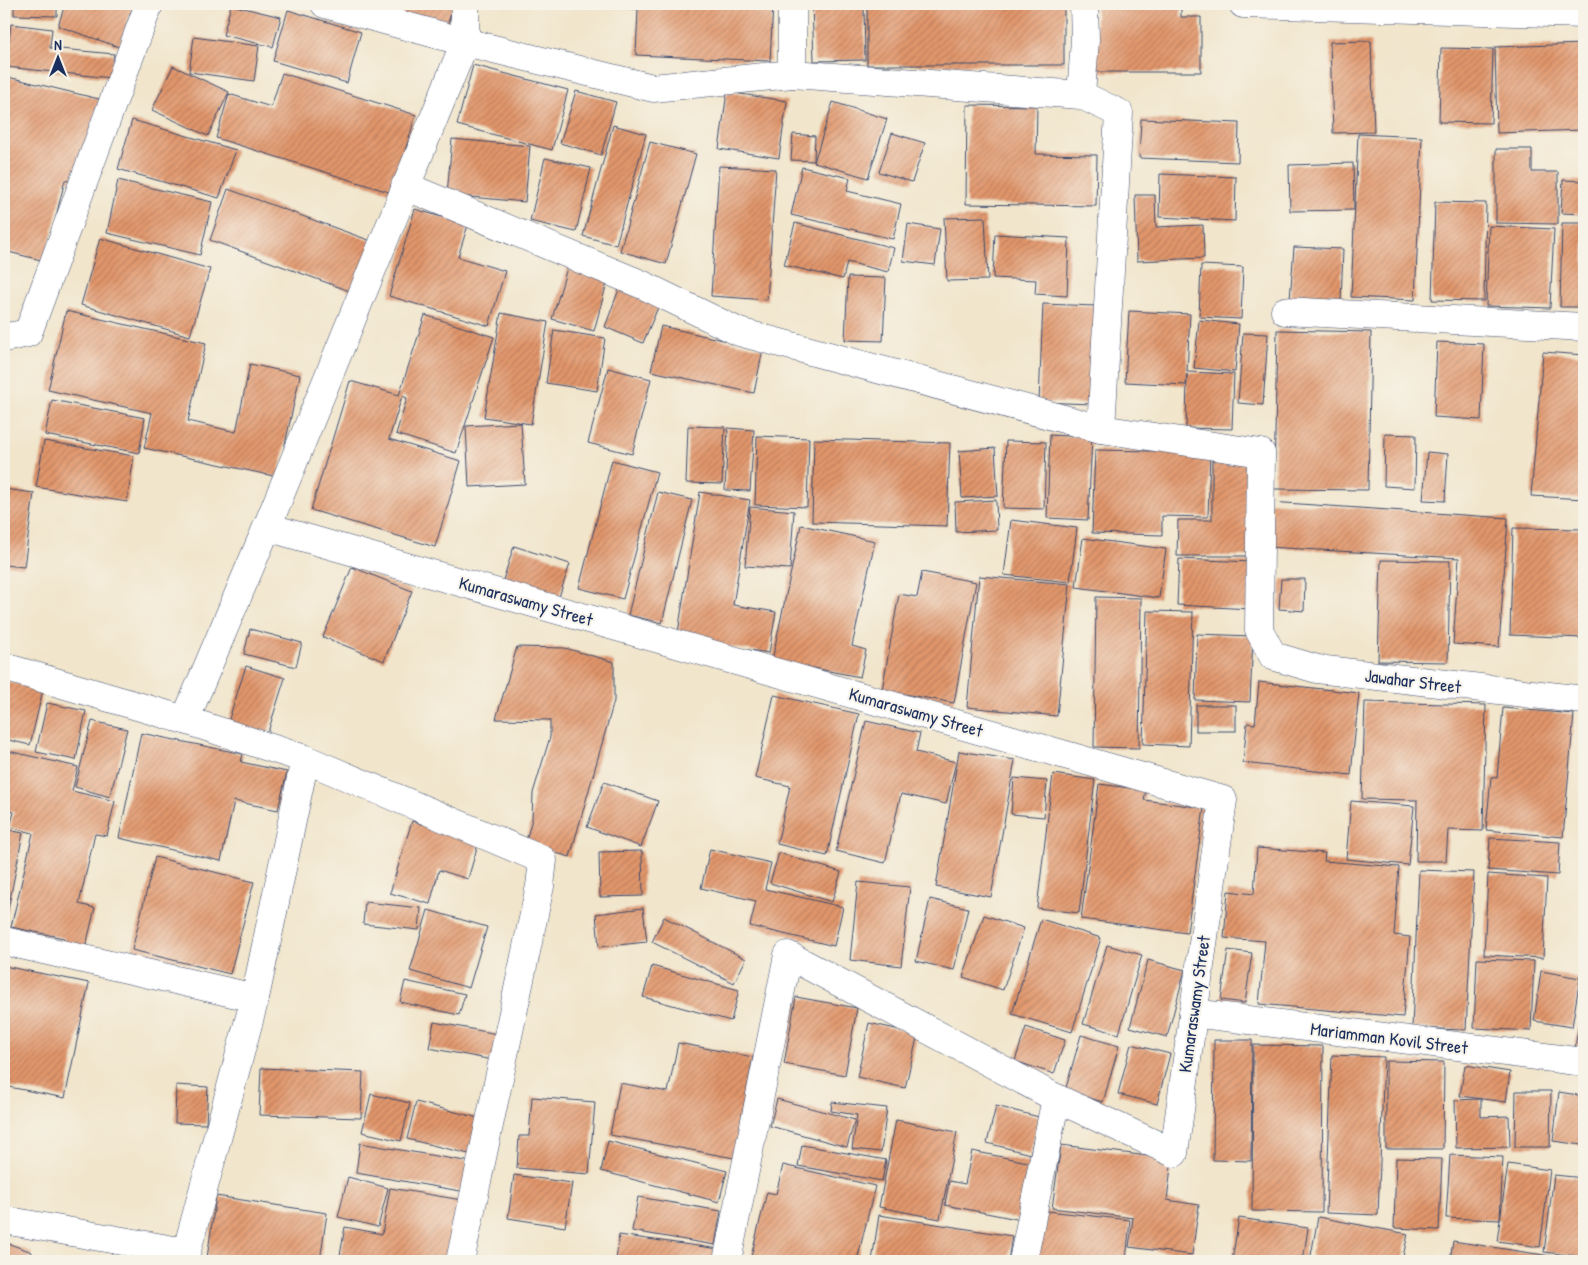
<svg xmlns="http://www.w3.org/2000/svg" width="1588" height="1265" viewBox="0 0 1588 1265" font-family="'Patrick Hand',sans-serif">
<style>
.building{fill:url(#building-hatch)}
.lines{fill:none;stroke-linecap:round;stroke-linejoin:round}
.street-casing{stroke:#3b4a6e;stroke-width:29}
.street{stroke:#fff;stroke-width:28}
.labels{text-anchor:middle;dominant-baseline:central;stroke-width:4;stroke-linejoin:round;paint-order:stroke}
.street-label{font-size:18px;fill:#1b2f5e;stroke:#f7f3e8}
</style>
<defs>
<pattern id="building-hatch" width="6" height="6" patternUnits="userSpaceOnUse" patternTransform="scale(1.25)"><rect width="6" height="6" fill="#e2966b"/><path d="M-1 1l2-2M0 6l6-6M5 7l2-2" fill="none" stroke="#b67b5b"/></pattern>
</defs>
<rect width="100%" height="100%" fill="#f7f3e8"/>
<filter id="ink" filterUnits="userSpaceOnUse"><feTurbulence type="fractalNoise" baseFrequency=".02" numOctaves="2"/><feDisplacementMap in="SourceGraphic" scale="10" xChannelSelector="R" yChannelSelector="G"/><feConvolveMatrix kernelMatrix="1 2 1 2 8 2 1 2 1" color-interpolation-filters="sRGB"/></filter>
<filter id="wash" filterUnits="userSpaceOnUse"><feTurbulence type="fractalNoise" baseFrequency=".0096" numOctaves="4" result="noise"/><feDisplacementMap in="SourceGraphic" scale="20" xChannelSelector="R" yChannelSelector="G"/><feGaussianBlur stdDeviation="1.12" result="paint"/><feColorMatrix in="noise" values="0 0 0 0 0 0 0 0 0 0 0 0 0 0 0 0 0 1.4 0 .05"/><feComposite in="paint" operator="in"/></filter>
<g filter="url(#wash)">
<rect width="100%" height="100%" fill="#f1e5cb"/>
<g id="blocks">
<g class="building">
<polygon points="14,4 57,4 57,16 14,15"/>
<polygon points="65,4 134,4 119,47 58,26"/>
<polygon points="389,4 454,4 446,29 387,10"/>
<polygon points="570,4 773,4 770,61 636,55 638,9 570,6"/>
<polygon points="812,4 864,4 865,60 814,61"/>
<rect x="867" y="4" width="197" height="61"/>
<polygon points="1096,4 1181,4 1181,17 1201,17 1201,72 1096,72"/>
<polygon points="231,5 281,17 273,47 223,35"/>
<polygon points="288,10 361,32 347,83 273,61"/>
<polygon points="4,24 8,25 4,37"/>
<polygon points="11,24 52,29 50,48 114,54 111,78 6,67"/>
<polygon points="194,37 259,46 254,81 189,72"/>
<polygon points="1371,41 1374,132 1333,133 1330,42"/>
<polygon points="1584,44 1584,130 1497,133 1495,47"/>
<polygon points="1441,48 1493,49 1491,123 1439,122"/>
<polygon points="473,65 568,90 552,150 457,125"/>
<polygon points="173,66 229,92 208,136 152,110"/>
<polygon points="282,73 416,115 392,193 216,138 229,94 271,107"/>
<polygon points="4,76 99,99 78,183 65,180 45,261 4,251"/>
<polygon points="576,91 616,102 601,155 560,143"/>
<polygon points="727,92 787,101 779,158 719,149"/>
<polygon points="833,102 887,119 868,178 814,162"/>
<polygon points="967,105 1037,106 1036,154 1097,155 1096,206 966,204"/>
<polygon points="1141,119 1239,123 1238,162 1139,158"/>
<polygon points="132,120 236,150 219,198 118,169"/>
<polygon points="613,125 646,134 616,245 583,236"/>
<polygon points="892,133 925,143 912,182 879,172"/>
<polygon points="793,134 815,136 814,161 791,160"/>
<polygon points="1358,134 1422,137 1415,300 1351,297"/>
<polygon points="452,139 530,146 525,202 447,195"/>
<polygon points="650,142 696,154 666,264 620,251"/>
<polygon points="1496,149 1532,149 1532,172 1558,172 1558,224 1496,223"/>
<polygon points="545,158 591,168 576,232 530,221"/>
<polygon points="1353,163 1354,210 1290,211 1289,165"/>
<polygon points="719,166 776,169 767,300 711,296"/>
<polygon points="802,167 850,178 847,191 901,204 893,239 791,215"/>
<polygon points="1160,174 1236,177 1235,221 1159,217"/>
<polygon points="118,180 212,202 200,255 107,233"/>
<polygon points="1563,180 1584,181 1584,214 1561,213"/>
<polygon points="228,189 374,242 355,293 210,240"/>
<polygon points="1135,195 1155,195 1156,227 1203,225 1204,258 1137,261"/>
<polygon points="1435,202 1486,203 1484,301 1432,300"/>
<polygon points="415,209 468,225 458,257 505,271 489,326 389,296"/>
<polygon points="985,217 988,280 947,281 944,218"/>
<polygon points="795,223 894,248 888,272 847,262 843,279 784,265"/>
<polygon points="1562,223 1584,223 1584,307 1560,307"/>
<polygon points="908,224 940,229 935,265 903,261"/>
<polygon points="1489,226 1554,229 1550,308 1486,306"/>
<polygon points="995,234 1069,238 1067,296 1035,294 1036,280 993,278"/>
<polygon points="100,238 210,269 190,336 81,305"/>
<polygon points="1294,247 1343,249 1341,302 1290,300"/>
<polygon points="1201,265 1243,267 1241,319 1199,317"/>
<polygon points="567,268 608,279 594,331 552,319"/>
<polygon points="848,277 886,278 883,341 845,340"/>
<polygon points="619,289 659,305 643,343 605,327"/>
<polygon points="1043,304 1096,306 1092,404 1039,402"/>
<polygon points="66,311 206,343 188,421 236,432 250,364 300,375 278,477 144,448 152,413 48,390"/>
<polygon points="1129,311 1190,314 1187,372 1234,374 1232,429 1186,428 1187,374 1186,385 1125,382"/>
<polygon points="501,313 548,322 531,424 484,417"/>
<polygon points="425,315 494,337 456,453 396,434 407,398 402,396 389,439 461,461 435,547 311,510 350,381 399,395"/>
<polygon points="1199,320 1239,324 1235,372 1194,368"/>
<polygon points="661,326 763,349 754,393 651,371"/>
<polygon points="554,330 605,338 597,391 546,383"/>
<polygon points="1277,330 1371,332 1368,490 1274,489"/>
<polygon points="1243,333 1268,334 1263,405 1238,403"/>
<polygon points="1437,342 1484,344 1481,420 1434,417"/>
<polygon points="1543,352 1584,355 1584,499 1531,496"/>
<polygon points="608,368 651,379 632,454 588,443"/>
<polygon points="52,400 145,418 139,453 45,435"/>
<polygon points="521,423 525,484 469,487 466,426"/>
<polygon points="688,426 725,427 722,484 686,483"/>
<polygon points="728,428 754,430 750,491 725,490"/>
<polygon points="1385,434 1416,435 1415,488 1384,486"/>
<polygon points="1050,435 1092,437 1088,520 1047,518"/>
<polygon points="757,436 809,438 807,507 755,505"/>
<polygon points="814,439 950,443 947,526 812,522"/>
<polygon points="44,441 134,456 127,502 36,487"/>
<polygon points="1006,441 1046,442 1044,509 1003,508"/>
<polygon points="995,448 998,496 962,498 959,451"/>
<polygon points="1095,450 1210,452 1208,517 1162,516 1162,535 1092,533"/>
<polygon points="1427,452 1448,454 1445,501 1423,500"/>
<polygon points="612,460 657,472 623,599 579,588"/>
<polygon points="1212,460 1250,461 1249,556 1177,556 1178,520 1212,520"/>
<polygon points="4,489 34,493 24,567 4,565"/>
<polygon points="658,492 692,500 662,623 628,615"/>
<polygon points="700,492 750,500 733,605 776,612 769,653 677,639"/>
<polygon points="996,500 997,530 956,532 955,502"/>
<polygon points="1270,502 1508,518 1499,647 1453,644 1459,558 1267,547"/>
<polygon points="750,507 794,511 790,569 745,566"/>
<polygon points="1011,520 1077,528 1070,582 1004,575"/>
<polygon points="801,525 875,541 852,646 866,650 860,677 772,660"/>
<polygon points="1513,528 1584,529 1584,638 1510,635"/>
<polygon points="1083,538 1166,549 1159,598 1076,587"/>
<polygon points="514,546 570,564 559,597 503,580"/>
<polygon points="1179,559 1252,562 1250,609 1177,605"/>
<polygon points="1381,560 1450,561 1448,662 1378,661"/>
<polygon points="352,567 412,591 384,661 323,637"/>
<polygon points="922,572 976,582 954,703 882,690 899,594 917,597"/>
<polygon points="979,576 1070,584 1057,716 967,707"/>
<polygon points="1281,579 1305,579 1304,611 1279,609"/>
<polygon points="1096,597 1141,598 1139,748 1094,747"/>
<polygon points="1147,611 1193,612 1189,746 1143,744"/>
<polygon points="250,629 302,643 296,667 244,654"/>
<polygon points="1197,634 1253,636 1250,702 1195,700"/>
<polygon points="517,647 565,648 614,662 614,701 570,857 525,844 532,819 533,793 550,737 550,720 496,719"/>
<polygon points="246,666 285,678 267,735 228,722"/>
<polygon points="4,681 43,690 30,745 4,739"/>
<polygon points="1259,682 1359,693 1351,775 1243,763 1247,723 1255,724"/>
<polygon points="774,695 859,714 827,856 777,844 790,786 755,778"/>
<polygon points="1365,702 1486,705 1483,831 1448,830 1446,861 1416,861 1417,800 1362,799"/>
<polygon points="47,703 86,711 76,760 36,752"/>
<rect x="1196" y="705" width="40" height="26"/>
<polygon points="1503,708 1574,714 1563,837 1486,830 1491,777 1497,778"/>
<polygon points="92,721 127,729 110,797 75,787"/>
<polygon points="866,721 920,733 916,752 956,762 946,804 901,794 885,863 836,851"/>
<polygon points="141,733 243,754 241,762 287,772 278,810 234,801 221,861 119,838"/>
<polygon points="4,750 78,767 72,791 115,801 107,836 95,834 79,904 95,908 85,950 62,945 64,938 11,927 33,833 10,827 14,812 4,809"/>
<polygon points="959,751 1015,760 991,897 936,887"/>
<polygon points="1053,774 1095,780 1079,913 1037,908"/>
<polygon points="1014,778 1047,781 1044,817 1011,814"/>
<polygon points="604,782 658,801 641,847 587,827"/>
<polygon points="1099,784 1146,790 1144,800 1204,808 1187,933 1081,919"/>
<polygon points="1351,801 1414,806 1408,865 1346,859"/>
<polygon points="412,821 479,841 468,879 439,870 430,904 390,893"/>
<polygon points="4,829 23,833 5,925 4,925"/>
<polygon points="1490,838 1560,842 1558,875 1488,870"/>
<polygon points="1257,848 1325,853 1324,861 1399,867 1394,935 1410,937 1403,1017 1259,1004 1265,941 1224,938 1228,891 1254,894"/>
<polygon points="710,849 771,863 765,889 843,907 834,946 750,926 756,901 701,888"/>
<polygon points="642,851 643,896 600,897 599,852"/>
<polygon points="779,853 841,872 832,902 770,883"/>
<polygon points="155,857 254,882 230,974 132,950"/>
<polygon points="1419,870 1474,872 1466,1030 1412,1028"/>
<polygon points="1488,874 1547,878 1543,958 1484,955"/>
<polygon points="858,882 910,887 901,966 850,960"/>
<polygon points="930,899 968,908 954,970 916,961"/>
<polygon points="365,902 421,908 419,930 363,924"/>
<polygon points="643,908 647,942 599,947 596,914"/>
<polygon points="428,910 487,927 469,988 410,971"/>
<polygon points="984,915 1024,928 1003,990 963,977"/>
<polygon points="664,917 746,959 734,983 652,942"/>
<polygon points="1041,919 1101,938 1072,1032 1012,1014"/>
<polygon points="1107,945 1142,955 1119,1034 1083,1024"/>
<polygon points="1228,950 1252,953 1245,1003 1221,1000"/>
<polygon points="1477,959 1534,961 1531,1031 1474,1028"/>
<polygon points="1148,960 1185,970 1167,1037 1130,1027"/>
<polygon points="4,966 89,983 65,1098 4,1086"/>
<polygon points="652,966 739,990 731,1021 643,997"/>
<polygon points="1541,971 1580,978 1572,1027 1534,1021"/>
<polygon points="405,981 465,994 459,1015 400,1002"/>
<polygon points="796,997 857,1008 845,1075 784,1064"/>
<polygon points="1583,999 1584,1000 1584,1049 1575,1047"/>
<polygon points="434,1022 503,1035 498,1061 429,1048"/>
<polygon points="869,1023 918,1034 905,1088 857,1077"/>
<polygon points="1026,1027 1065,1040 1054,1074 1015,1061"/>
<polygon points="1081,1035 1119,1046 1103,1102 1065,1091"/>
<polygon points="1214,1040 1252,1040 1251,1161 1213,1160"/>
<polygon points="678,1043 753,1057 734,1158 610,1135 620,1083 668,1092"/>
<polygon points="1131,1044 1170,1054 1157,1104 1118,1094"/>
<polygon points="1253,1045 1323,1046 1322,1212 1252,1211"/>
<polygon points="1332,1055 1384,1057 1378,1215 1326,1213"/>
<polygon points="1386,1061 1444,1062 1443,1149 1386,1149"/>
<polygon points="1465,1065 1510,1072 1506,1102 1460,1096"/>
<polygon points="261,1068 363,1072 361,1118 259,1115"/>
<polygon points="176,1085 208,1087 206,1124 175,1123"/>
<polygon points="1516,1091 1551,1091 1550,1147 1515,1147"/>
<polygon points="1559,1092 1584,1096 1582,1145 1553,1141"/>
<polygon points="371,1094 410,1103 401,1141 362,1132"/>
<polygon points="532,1097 595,1102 589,1174 517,1168 519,1136 529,1136"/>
<polygon points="777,1099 855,1120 847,1147 770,1126"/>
<polygon points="1481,1099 1481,1117 1509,1116 1510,1147 1456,1148 1455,1100"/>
<polygon points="416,1102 483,1119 473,1155 407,1139"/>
<polygon points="832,1102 887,1108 881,1152 852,1149 857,1115 831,1111"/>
<polygon points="996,1106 1039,1117 1030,1154 987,1143"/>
<polygon points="896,1120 957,1132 940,1219 879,1207"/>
<polygon points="608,1141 727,1171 719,1202 601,1171"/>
<polygon points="360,1143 471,1162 466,1192 356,1173"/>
<polygon points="802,1145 886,1160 882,1181 798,1166"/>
<polygon points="1061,1145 1172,1159 1167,1200 1199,1205 1192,1255 1129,1247 1133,1218 1052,1208"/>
<polygon points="972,1151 1038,1164 1027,1221 945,1205 949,1181 965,1184"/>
<polygon points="1450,1155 1503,1157 1500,1220 1446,1218"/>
<polygon points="1396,1158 1442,1159 1439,1230 1394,1228"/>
<polygon points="1508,1164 1550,1170 1540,1247 1497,1241"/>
<polygon points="783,1165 875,1186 857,1261 750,1261 767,1192 776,1194"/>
<polygon points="514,1175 572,1183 565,1227 508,1218"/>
<polygon points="1554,1175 1584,1178 1584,1257 1544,1252"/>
<polygon points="348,1177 388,1188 378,1227 338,1217"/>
<polygon points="390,1188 468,1201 458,1261 339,1261 345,1227 382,1234"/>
<polygon points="216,1196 327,1213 320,1261 226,1261 207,1258"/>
<polygon points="638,1197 721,1211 715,1245 632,1231"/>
<polygon points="1038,1210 1130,1220 1126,1261 1079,1261 1033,1256"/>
<polygon points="879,1215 1012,1236 1008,1261 872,1261"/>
<polygon points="1318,1217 1408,1234 1402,1261 1310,1261"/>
<polygon points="1239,1218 1308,1228 1303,1261 1232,1261"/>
<polygon points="619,1235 719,1249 718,1261 616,1261"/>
<polygon points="1453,1241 1576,1260 1575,1261 1450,1261"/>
<polygon points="4,1242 32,1252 29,1261 4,1261"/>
</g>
</g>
</g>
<g filter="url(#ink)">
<use href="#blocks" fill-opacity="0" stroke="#3b4a6e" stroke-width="1"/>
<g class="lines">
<defs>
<g id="street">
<polyline points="325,4 465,42 653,88 792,74 1081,95 1119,113 1101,429"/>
<polyline points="792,4 792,74"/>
<polyline points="1243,4 1584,14"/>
<polyline points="1081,95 1085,40 1084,4"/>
<polyline points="405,186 643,285 739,332 1101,429 1261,453 1259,630 1273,656 1317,669 1584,700"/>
<polyline points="1285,311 1584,327"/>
<polyline points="4,335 9,337 28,333 149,4"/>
<polyline points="267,527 1223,800 1174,1153 1056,1098 788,955 727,1261"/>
<polyline points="4,667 185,720 305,759 543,860 540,886 460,1261"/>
<polyline points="185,720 267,527 465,42 465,4"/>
<polyline points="4,941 255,998"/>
<polyline points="1193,1013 1584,1062"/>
<polyline points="4,1220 185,1252"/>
<polyline points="184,1261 255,998 305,759"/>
<polyline points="1023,1261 1056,1098"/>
</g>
</defs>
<use href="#street" class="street-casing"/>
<use href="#street" class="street"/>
</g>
</g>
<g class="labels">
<g class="street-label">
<text transform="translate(526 601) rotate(16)">Kumaraswamy Street</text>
<text transform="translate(1413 681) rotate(7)">Jawahar Street</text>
<text transform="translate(916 712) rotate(16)">Kumaraswamy Street</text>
<text transform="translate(1194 1004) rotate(-82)">Kumaraswamy Street</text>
<text transform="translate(1389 1038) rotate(7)">Mariamman Kovil Street</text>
</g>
</g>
<rect width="1588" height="1265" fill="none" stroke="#f7f3e8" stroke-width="20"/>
<g transform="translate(58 58)" stroke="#f7f3e8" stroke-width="4" paint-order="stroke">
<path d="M0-4L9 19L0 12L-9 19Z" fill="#1b2f5e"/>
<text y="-8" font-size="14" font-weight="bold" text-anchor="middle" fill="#1b2f5e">N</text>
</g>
</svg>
